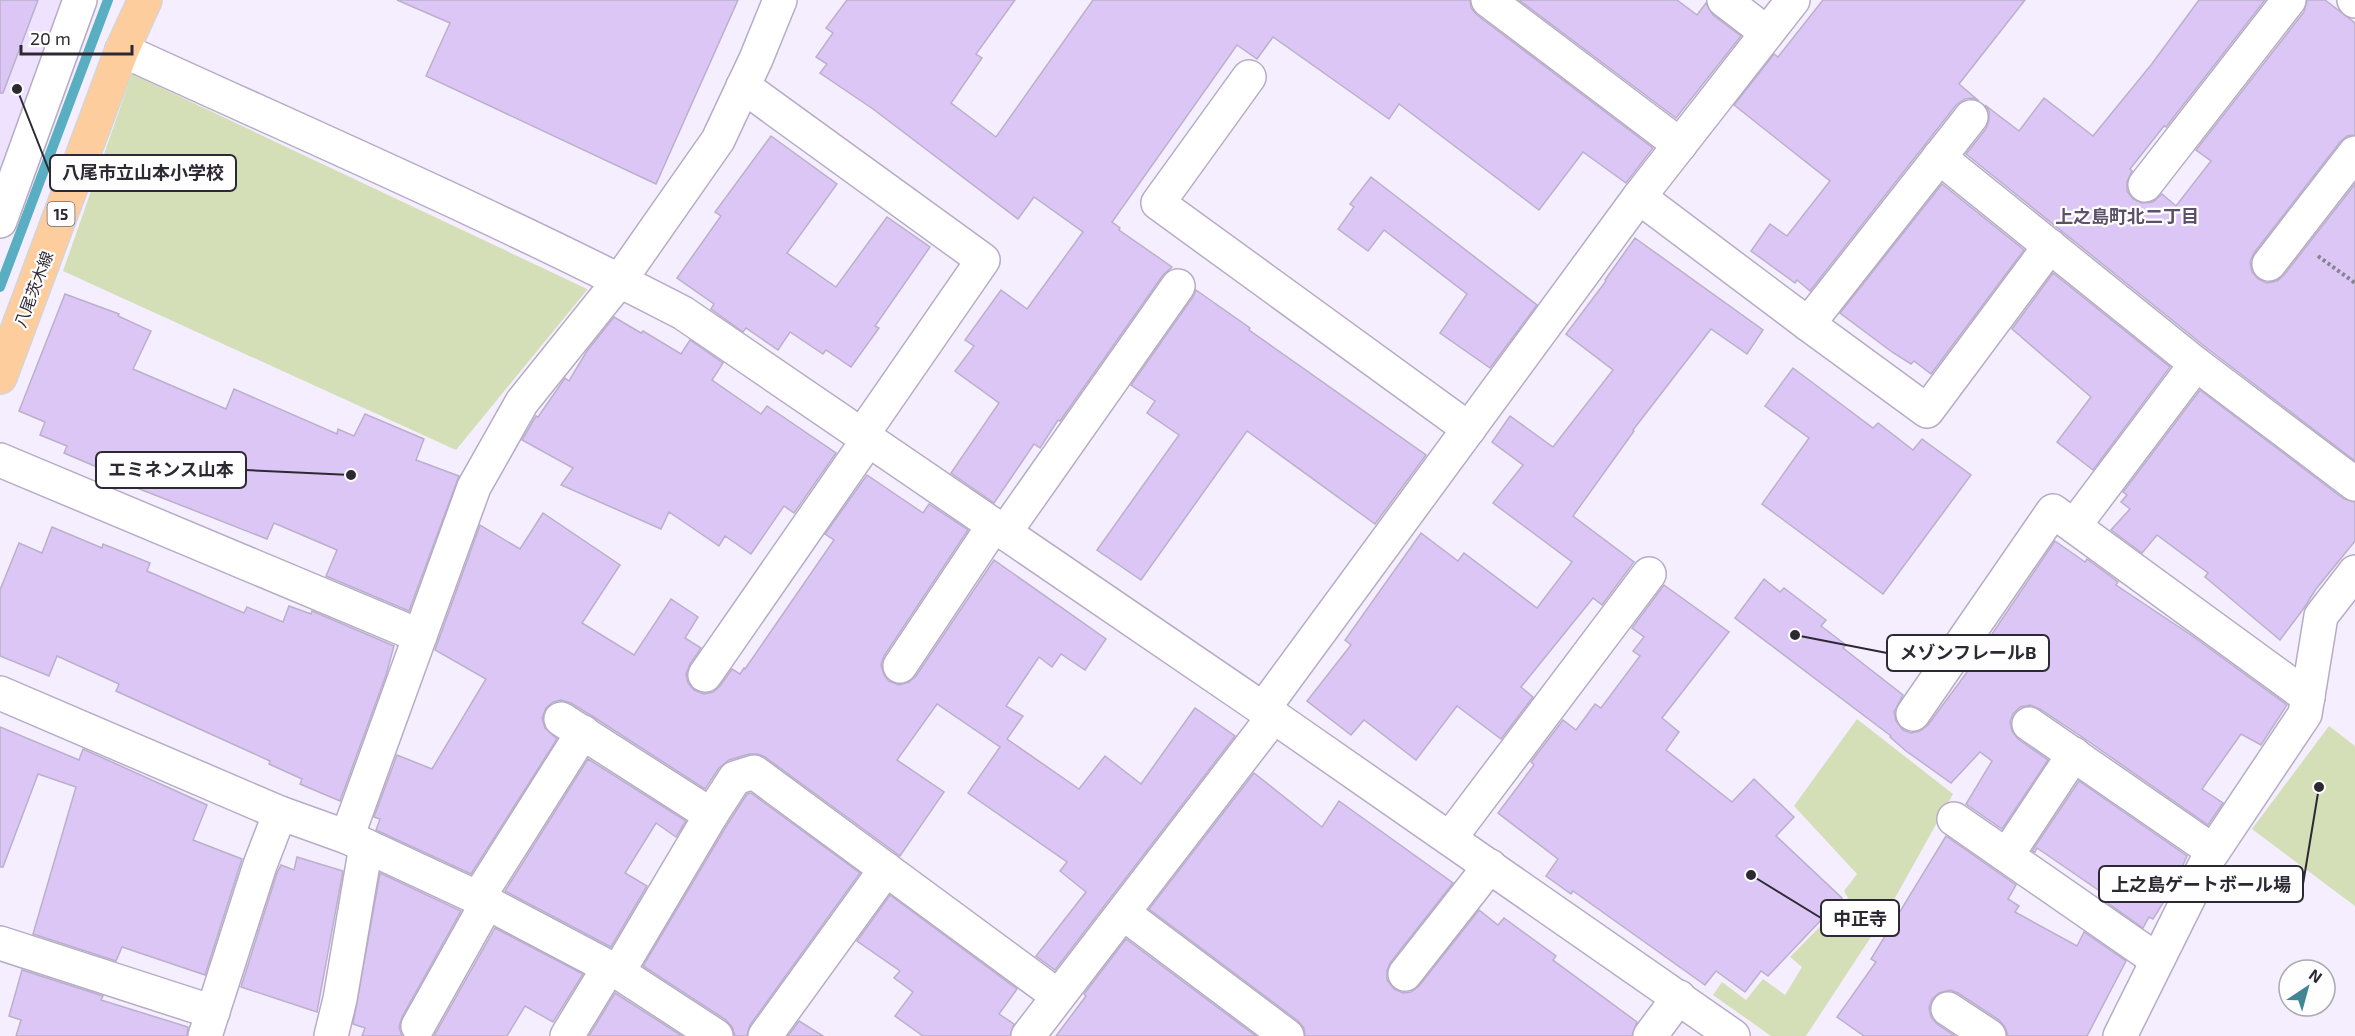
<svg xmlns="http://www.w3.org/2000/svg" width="2355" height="1036" viewBox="0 0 2355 1036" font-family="'Exo 2','Noto Sans JP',sans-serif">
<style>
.built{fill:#eee2fe}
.green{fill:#d4dfb8}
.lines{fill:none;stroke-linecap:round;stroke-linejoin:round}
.stream{stroke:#59aec1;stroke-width:10}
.building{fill:#dbc6f6;stroke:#bbb0cb;stroke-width:1.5}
.minor-casing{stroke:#b7acc6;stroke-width:36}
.major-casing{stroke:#d5d4d6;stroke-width:36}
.path{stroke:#87838f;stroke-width:4;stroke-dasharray:3 3;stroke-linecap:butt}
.minor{stroke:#fff;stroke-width:33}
.major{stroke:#fecd9e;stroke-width:33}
.labels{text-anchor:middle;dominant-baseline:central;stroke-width:4.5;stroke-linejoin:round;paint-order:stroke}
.shield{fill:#fefefe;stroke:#6c6970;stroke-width:1.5}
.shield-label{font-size:15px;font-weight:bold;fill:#2d2933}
.street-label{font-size:16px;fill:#2d2933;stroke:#fefefe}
.neighbourhood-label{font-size:18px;font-weight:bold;fill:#5b5169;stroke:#fefefe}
.leader{fill:none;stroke:#2d2933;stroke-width:2}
.callout-dot{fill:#2d2933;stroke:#fefefe;stroke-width:2}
.callout{fill:#fefefe;stroke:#2d2933;stroke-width:2}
.callout-label{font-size:18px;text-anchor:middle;font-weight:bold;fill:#2d2933}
</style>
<rect width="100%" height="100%" fill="#f4eefe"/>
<polygon class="built" points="0,0 67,0 0,179"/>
<g class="green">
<polygon points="132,74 587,289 587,290 456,450 63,271"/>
<polygon points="1857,719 1953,794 1886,914 1806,1036 1771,1036 1713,995 1722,982 1746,1000 1763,979 1785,995 1802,967 1790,957 1848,898 1844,891 1857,874 1794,806"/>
<polygon points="2329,726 2355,746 2355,906 2252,829"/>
</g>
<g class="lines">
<polyline class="stream" points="0,287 108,0"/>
</g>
<g class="building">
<polygon points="0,0 38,0 3,93 0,93"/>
<polygon points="397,0 738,0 656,184 426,76 450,23"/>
<polygon points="847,0 1015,0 976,54 982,58 951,103 996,137 1093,0 1470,0 1471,8 1477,15 1653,148 1626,183 1583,152 1539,210 1399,104 1389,119 1273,37 1257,59 1237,45 1112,222 1120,228 1119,230 1172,267 1163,275 1060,421 1058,420 1040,448 1034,444 994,503 951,473 999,403 955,371 974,346 965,340 1001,290 1027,309 1083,232 1034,197 1018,219 873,109 820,73 827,64 816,57 833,33 826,28"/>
<polygon points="1519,0 1677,0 1697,15 1706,3 1713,15 1741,36 1676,118"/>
<polygon points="1823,0 2025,0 1959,84 1979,101 1973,98 1965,99 1956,105 1810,291 1797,280 1795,283 1751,251 1770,224 1787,236 1830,181 1734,105 1774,54 1778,57"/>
<polygon points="2199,0 2265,0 2166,127 2164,126 2130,169 2132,171 2127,182 2127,191 2133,199 2142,203 2153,202 2162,194 2176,206 2211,161 2196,150 2304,12 2307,0 2325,0 2355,23 2355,135 2347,136 2340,142 2254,253 2250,262 2252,272 2258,279 2267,283 2277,281 2284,275 2355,184 2355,461 2208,349 1966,154 1986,129 1989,120 1989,111 1985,105 2019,131 2044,98 2093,136 2151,65"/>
<polygon points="771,136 837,184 787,253 836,287 887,217 930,247 875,326 879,328 851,367 826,350 823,354 790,332 778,350 746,328 743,332 711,309 714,304 677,278 721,216 715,212"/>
<polygon points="1371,177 1537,305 1490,368 1440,333 1467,294 1384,230 1368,251 1338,229 1354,207 1350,204"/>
<polygon points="1942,184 2024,250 1931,374 1914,361 1911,364 1892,352 1840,313"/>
<polygon points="1635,238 1763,330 1747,354 1711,329 1633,430 1634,431 1573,516 1634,562 1602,605 1593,598 1521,687 1533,697 1501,739 1457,706 1416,760 1364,720 1351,735 1307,701 1351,645 1345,640 1421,533 1458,561 1464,553 1537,608 1572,562 1493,503 1523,465 1492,442 1510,416 1553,447 1613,370 1566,334 1606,281 1605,280"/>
<polygon points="2053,273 2170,367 2093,470 2057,442 2091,397 2012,329"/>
<polygon points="1196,290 1250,328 1249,330 1426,455 1375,524 1247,431 1141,580 1097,550 1179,435 1147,413 1155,401 1131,385 1193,297"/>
<polygon points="65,294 119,314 118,316 151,331 133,369 226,409 234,389 337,434 338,429 354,436 365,414 424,439 416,460 459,476 409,611 326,576 337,550 274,523 267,539 109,477 111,473 64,453 67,446 40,435 45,422 19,411"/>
<polygon points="614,317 641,333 643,331 681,354 690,340 723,363 712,380 761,414 767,406 836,453 794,513 784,506 751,554 725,536 719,546 669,512 661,529 561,485 573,468 522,440 536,416 538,417 565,378 569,381 587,351"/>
<polygon points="1793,368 1873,428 1878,423 1913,450 1922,439 1971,475 1883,594 1762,504 1809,438 1765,406"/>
<polygon points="2200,390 2344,499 2355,502 2355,541 2316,589 2304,608 2280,640 2205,577 2208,573 2157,535 2142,553 2111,530 2130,509 2121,502 2127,495 2123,492"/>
<polygon points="867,475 923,513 929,504 968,530 884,656 881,665 884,675 889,681 899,685 909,682 916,676 994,560 1106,639 1085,670 1061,654 1052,667 1039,657 1006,706 1023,716 1007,739 1079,789 1105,756 1141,784 1195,708 1235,736 1055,970 1036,956 1086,892 1060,871 1067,862 968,793 1000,747 937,704 897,760 944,792 900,856 765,757 758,754 749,754 729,760 719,768 705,789 592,716 571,703 561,700 553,702 546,708 542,718 545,728 557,739 471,874 376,830 380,819 374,817 397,755 432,769 486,679 435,650 480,525 520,549 543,513 620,565 582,623 634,655 671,599 698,617 685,638 701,648 690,664 686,674 688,683 694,690 704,694 713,692 720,686 732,669 740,674 744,668 745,669 834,540 825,534"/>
<polygon points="52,527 102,548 103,544 150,563 147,571 244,613 247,607 283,622 289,606 311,614 312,611 394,646 386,675 340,801 300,784 302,779 269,764 270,761 116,691 119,684 57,656 49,676 0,656 0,590 19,543 42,553"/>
<polygon points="2055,541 2085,562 2087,559 2118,582 2116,585 2191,635 2287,705 2261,745 2241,734 2202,789 2223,803 2208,825 2085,739 2040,709 2030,705 2020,707 2013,714 2010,722 2012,731 2018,739 2048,760 2002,829 1966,804 1992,761 1980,752 1951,783 1906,751 1890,737 1891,736 1735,618 1764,579 1780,592 1784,588 1826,620 1821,626 1846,645 1843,648 1903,695 1894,712 1896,721 1903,730 1911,733 1920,731 1928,725 1990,641 1988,640"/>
<polygon points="1664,585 1729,632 1662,718 1679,732 1666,750 1732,802 1754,779 1794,817 1776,836 1842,898 1768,976 1761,971 1745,992 1716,971 1705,985 1573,891 1571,894 1546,876 1558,859 1498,813 1534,765 1531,762 1563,720 1576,730 1595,704 1601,708 1640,656 1633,651 1644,637 1632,628"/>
<polygon points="0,727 79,760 83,749 207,805 193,840 242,859 205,975 122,947 116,961 33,934 76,787 38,774 3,867 0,867"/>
<polygon points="588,759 686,821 676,837 656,823 625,873 647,886 611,947 505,891"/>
<polygon points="1254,773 1322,827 1339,801 1453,883 1390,963 1387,971 1387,980 1394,989 1403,993 1411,992 1419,986 1479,910 1498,925 1504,918 1556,956 1553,960 1637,1022 1632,1036 1305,1036 1304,1028 1298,1021 1149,909"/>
<polygon points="2079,781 2187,856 2175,884 2153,919 2149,917 2143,928 2102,899 2104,894 2037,848 2035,852 2032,851"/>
<polygon points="751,793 860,873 750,1025 747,1036 735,1036 732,1027 726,1020 643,966 727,825 747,794"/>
<polygon points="1946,836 2016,885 2008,899 2019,906 2015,912 2077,946 2084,932 2126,961 2087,1036 2008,1036 2005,1027 1999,1020 1958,993 1950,990 1939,993 1932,999 1929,1008 1931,1017 1937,1024 1955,1036 1864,1036 1837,1017 1876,962 1871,959"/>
<polygon points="297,857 343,871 317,1012 241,987 277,873 281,865 294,870"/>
<polygon points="380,873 461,911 402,1017 399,1027 402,1036 362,1036 365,1028 353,1024"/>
<polygon points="890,895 1017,989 999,1014 1014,1024 1010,1036 923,1036 895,1016 913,992 894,978 900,971 857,941"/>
<polygon points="495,928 583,974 553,1022 525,1006 507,1036 434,1036"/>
<polygon points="1126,939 1256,1036 1056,1036 1086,996 1084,994"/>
<polygon points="22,970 103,996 101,1000 188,1027 187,1036 16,1036 21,1020 9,1016"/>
<polygon points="615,993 682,1036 589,1036"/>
<polygon points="799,1021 823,1036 788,1036"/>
</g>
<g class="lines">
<defs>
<g id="minor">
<polyline points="1488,0 1680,145"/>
<polyline points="1724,0 1767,33"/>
<polyline points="2354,0 2355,1"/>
<path d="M122 50C310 136 500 218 683 313L1263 709 1733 1036"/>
<polyline points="1249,77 1158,203 1469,429"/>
<polyline points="743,86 983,260 862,435"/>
<polyline points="1939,157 2196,364 2355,484"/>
<polyline points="2145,185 2289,0"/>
<polyline points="1639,197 1808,324 1927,411 2050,246"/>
<polyline points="0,221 80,0"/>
<polyline points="2269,264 2355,153"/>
<polyline points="1808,324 1971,117"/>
<polyline points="0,460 420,636"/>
<polyline points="2074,526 2196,364"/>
<polyline points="1005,532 1178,286"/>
<polyline points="900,666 994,525"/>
<polyline points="705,675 868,440"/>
<polyline points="0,693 280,813 347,837 478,898 618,972 716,1036"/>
<polyline points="1263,709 1639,197 1793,0"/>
<polyline points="1913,714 2053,511 2308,697"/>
<polyline points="561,719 711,815"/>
<polyline points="2029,724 2213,851"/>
<polyline points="1954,819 2157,960"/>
<polyline points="347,837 474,487 522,402 620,280 718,140 756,59 780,0"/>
<polyline points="1450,838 1649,574"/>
<polyline points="2007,855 2074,754"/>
<polyline points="478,898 583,732"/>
<polyline points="1123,913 1287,1036"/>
<polyline points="0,943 213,1012"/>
<polyline points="618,972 711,815 735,778 754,772 1058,996"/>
<polyline points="1405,974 1490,866"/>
<polyline points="1948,1009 1989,1036"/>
<polyline points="418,1026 487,903"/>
<polyline points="205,1036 260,865 280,813"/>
<polyline points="331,1036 340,999 366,846"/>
<polyline points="567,1036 609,967"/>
<polyline points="765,1036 886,869"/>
<polyline points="1028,1036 1274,716"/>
<polyline points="1650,1036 1679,997"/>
<polyline points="2120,1036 2208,859 2305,714 2321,616 2355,572"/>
</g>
<polyline id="major" points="0,377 122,50 145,0"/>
</defs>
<use href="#minor" class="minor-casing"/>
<use href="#major" class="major-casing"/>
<polyline class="path" points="2318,256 2355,283"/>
<use href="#minor" class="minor"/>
<use href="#major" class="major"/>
</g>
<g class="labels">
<rect class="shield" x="47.5" y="202" width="27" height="24" rx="4.5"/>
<g class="shield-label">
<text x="61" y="214">15</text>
</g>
<g class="street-label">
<text transform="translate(33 289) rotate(-69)">八尾茨木線</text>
</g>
<g class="neighbourhood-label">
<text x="2127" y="216">上之島町北二丁目</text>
</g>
</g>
<path class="leader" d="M17 89L50 173M351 475L246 470M1795 635L1887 653M2319 787L2303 884M1751 875L1821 918"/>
<g class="callout-dot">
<circle cx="17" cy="89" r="6"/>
<circle cx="351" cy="475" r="6"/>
<circle cx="1795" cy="635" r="6"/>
<circle cx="2319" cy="787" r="6"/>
<circle cx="1751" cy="875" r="6"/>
</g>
<g class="callout">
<rect x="50" y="155" width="186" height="36" rx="6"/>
<rect x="96" y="452" width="150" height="36" rx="6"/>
<rect x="1887" y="635" width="162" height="36" rx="6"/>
<rect x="2099" y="866" width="204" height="36" rx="6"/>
<rect x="1821" y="900" width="78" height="36" rx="6"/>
</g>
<g class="callout-label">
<text x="143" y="179">八尾市立山本小学校</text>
<text x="171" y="476">エミネンス山本</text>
<text x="1968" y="659">メゾンフレールB</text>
<text x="2201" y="891">上之島ゲートボール場</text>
<text x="1860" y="925">中正寺</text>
</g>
<g transform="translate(2307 988) rotate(36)"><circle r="28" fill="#fefefe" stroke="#aaa9ad" stroke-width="1.5"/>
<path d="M0-4.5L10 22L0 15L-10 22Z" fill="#428694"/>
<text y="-9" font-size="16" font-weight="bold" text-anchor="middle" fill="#2d2933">N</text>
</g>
<path d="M21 45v9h111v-9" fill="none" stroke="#2d2933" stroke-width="3"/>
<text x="30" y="45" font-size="18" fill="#2d2933" stroke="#fefefe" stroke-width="4.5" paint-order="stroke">20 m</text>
</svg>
